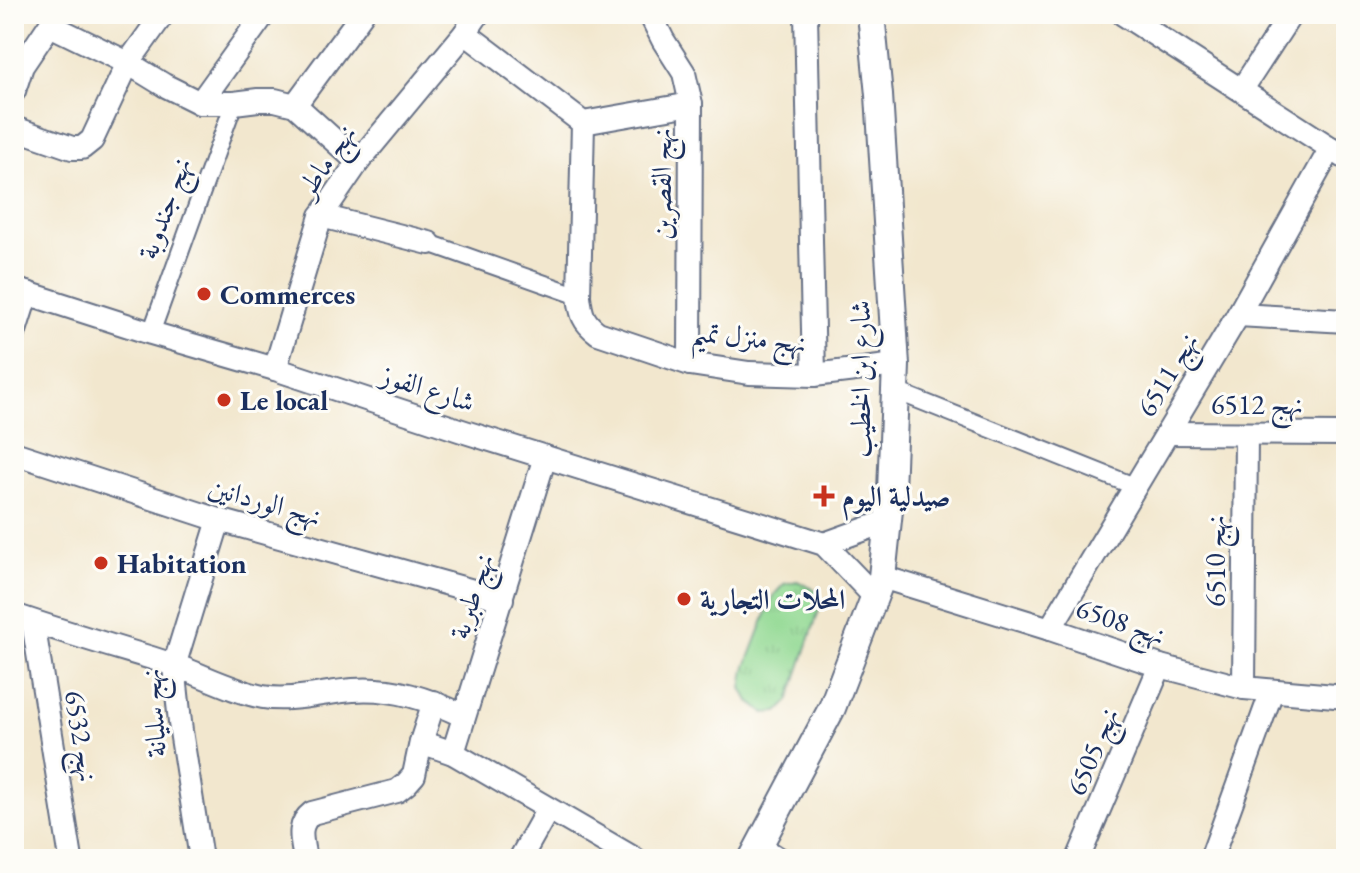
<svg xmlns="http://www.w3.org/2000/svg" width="1360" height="873" viewBox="0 0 1360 873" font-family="'EB Garamond',Amiri,serif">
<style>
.grass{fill:url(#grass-tufts);stroke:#568478;stroke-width:2}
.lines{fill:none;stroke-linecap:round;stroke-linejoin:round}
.pedestrian-casing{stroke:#666f85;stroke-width:20}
.minor-casing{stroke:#666f85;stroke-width:26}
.tertiary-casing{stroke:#666f85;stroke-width:30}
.pedestrian{stroke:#fff;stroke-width:16}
.minor{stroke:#fff;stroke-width:22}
.tertiary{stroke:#fff;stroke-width:26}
.poi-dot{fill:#c8321e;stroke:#fdfcf7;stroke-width:3}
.labels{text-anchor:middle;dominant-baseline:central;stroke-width:6;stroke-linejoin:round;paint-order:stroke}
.street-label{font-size:28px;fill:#1b2f5e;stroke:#fdfcf7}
.poi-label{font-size:28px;font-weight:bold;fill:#1b2f5e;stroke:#fdfcf7;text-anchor:start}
</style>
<defs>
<pattern id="grass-tufts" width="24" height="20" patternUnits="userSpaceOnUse" patternTransform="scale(2)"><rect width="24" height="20" fill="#92d993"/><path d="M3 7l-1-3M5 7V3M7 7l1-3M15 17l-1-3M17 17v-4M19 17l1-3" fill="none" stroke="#7dbb81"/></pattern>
</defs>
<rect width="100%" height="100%" fill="#fdfcf7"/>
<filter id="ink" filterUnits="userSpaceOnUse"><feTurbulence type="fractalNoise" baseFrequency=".0125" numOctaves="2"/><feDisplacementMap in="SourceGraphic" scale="16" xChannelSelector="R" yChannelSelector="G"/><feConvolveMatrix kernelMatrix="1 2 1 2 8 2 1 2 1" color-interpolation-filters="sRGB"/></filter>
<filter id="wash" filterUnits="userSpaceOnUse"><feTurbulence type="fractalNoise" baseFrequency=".006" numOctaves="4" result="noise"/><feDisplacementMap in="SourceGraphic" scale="32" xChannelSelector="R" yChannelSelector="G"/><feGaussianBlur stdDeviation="1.8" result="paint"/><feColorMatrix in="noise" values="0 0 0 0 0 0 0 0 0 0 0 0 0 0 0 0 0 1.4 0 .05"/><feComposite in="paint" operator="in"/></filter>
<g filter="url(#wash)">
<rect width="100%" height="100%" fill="#f2e7ce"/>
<polygon class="grass" points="797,581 815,590 822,601 789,701 778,712 764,713 749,701 742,688 745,669 773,596 784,584"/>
</g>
<g filter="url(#ink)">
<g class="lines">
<defs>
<g id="pedestrian">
<polyline points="429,243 579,296"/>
<polyline points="151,333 234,103"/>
<polyline points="896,391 1134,486"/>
</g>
<g id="minor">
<polyline points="650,14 663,40 684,73 691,104 690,364"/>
<polyline points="806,14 814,375"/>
<polyline points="1123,14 1346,158"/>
<polyline points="50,25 128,63 164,85 200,103 234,103 258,100 275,100 295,105 358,162"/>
<polyline points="465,33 583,123 691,104"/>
<polyline points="1242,89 1291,14"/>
<polyline points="14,91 22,66 57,14"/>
<polyline points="200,103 264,14"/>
<polyline points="295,105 362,14"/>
<path d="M583 123 579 296C581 314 583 322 598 333L690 364 749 373 814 375 896 365"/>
<polyline points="14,128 72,148 82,148 92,140 128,63 163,14"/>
<polyline points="321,216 429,243"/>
<polyline points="14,289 151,333 275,369 465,432 824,544 875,597"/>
<polyline points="1238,315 1346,321"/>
<polyline points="14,334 27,293"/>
<polyline points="275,369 321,216 358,162 465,33 478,14"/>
<polyline points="1167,433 1346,434"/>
<polyline points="14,453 219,520 502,599"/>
<polyline points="824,544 888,521"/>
<polyline points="882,577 1050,629 1160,666 1244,688 1346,697"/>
<path d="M14 615C66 633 119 648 171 664 201 674 231 691 263 697 292 702 324 692 353 690 394 687 428 699 464 716"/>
<polyline points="33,622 71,859"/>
<polyline points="1050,629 1238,315 1331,148"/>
<polyline points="1244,688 1246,434"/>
<polyline points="421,742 453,753 635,859"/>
<polyline points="453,753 545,457"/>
<polyline points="759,846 779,859"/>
<polyline points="201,859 181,731 174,666 219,520"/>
<path d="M305 859C302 841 296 825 312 813L397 791 406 784 414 775 421 742 434 702"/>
<polyline points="520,859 548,809"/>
<polyline points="1078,859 1160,666"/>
<polyline points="1211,859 1272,691"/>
</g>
<polyline id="tertiary" points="752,859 832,708 882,577 891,491 896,365 879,95 871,14"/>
</defs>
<use href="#pedestrian" class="pedestrian-casing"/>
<use href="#minor" class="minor-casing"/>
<use href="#tertiary" class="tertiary-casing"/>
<use href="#pedestrian" class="pedestrian"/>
<use href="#minor" class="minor"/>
<use href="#tertiary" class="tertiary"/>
</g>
</g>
<g class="poi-dot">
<circle cx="204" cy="294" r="8"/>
<circle cx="224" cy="400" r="8"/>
<path d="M820 484h8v8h8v8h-8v8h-8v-8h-8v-8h8z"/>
<circle cx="101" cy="563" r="8"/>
<circle cx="684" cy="599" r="8"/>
</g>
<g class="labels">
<g class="street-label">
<text transform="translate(326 160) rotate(-55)">نهج ماطر</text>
<text transform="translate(661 184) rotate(-90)">نهج القصرين</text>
<text transform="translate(164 208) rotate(-70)">نهج جندوبة</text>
<text transform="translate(749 337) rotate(6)">نهج منزل تميم</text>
<text transform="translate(1167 374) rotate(-59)">نهج 6511</text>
<text transform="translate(860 379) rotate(-90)">شارع ابن الخطيب</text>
<text transform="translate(428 388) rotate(18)">شارع الفوز</text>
<text x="1257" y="404">نهج 6512</text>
<text transform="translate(265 501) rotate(16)">نهج الوردانين</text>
<text transform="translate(1215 561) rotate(-90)">نهج 6510</text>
<text transform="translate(471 596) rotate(-72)">نهج طبربة</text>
<text transform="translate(1121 621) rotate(19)">نهج 6508</text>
<text transform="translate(153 713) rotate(-94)">نهج سليانة</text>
<text transform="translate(82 736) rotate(81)">نهج 6532</text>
<text transform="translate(1092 751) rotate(-67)">نهج 6505</text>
</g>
<g class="poi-label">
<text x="220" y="294">Commerces</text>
<text x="240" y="400">Le local</text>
<text x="842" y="496">صيدلية اليوم</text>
<text x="117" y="563">Habitation</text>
<text x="700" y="599">المحلات التجارية</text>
</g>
</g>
<rect width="1360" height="873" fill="none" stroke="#fdfcf7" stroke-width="48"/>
</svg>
